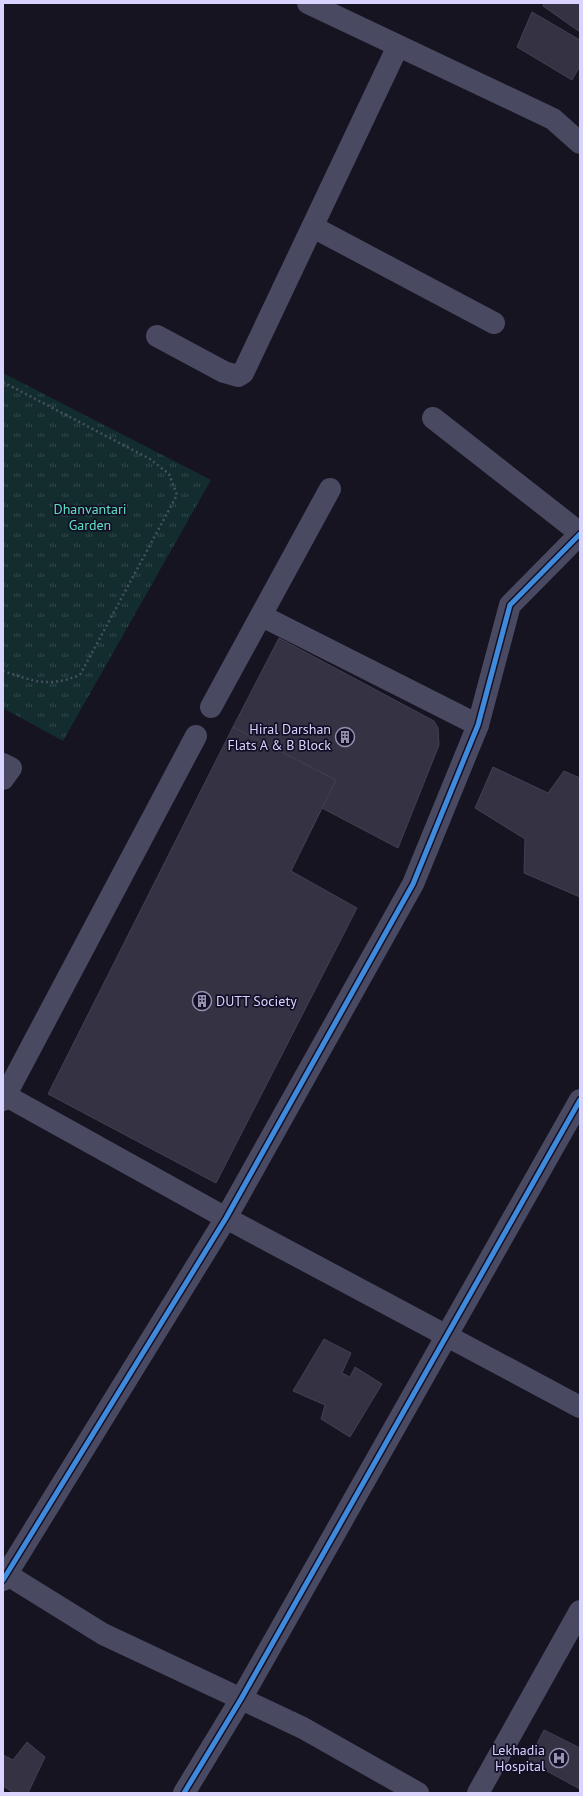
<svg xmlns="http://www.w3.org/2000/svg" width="583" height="1796" viewBox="0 0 583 1796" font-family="'PT Sans',sans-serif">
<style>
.grass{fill:url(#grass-tufts)}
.building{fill:#343243;stroke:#433f54}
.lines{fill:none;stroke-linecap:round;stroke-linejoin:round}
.path{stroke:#44505f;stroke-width:2.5;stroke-dasharray:2 3;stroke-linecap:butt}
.minor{stroke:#4a4962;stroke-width:22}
.tertiary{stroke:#4a4962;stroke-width:22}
.cycleway-casing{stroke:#130f26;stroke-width:8}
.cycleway{stroke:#408adc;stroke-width:5}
.labels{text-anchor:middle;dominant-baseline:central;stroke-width:3.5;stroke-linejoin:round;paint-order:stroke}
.park-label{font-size:14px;fill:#5fe0c0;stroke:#130f26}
.poi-label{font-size:14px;fill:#d9d4ff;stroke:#130f26;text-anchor:end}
</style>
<defs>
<pattern id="grass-tufts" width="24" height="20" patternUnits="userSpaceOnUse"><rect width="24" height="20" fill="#132c2d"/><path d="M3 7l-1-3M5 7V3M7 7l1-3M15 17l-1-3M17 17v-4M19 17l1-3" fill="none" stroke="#354a4c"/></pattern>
</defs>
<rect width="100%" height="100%" fill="#161421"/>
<polygon class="grass" points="3,373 211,480 63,741 3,708"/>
<g class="building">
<polygon points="544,3 580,3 580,32 543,6"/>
<polygon points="532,12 580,40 580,66 572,80 517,47"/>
<polygon points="279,638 434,721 438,728 439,745 398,848 322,808 336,780 233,727"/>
<polygon points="233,727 336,780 291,871 357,908 216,1183 48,1094"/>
<polygon points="493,767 548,793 564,771 580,778 580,897 524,873 525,839 475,808"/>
<polygon points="324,1339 351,1353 342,1373 350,1377 355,1367 382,1384 350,1437 321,1419 325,1405 293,1391"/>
<polygon points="544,1730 580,1748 580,1789 528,1761"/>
<polygon points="27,1742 45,1757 28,1793 14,1793 3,1786 3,1755 13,1760"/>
</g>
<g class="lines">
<path class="path" d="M3 382 150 459 169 474 177 495 80 675C47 688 34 681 3 671"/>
<g class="minor">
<polyline points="308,3 553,119 580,143"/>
<polyline points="313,227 494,323"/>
<polyline points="157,336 224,372 238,376 243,373 398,46"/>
<polyline points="433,418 580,533"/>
<polyline points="262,616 478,725"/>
<polyline points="211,707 330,489"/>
<polyline points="3,764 11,768 3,779"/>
<polyline points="3,1100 196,736"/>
<polyline points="3,1572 103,1634 303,1728 418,1793"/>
<polyline points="3,1580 226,1218 413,884 478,725 510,605 580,534"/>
<polyline points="184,1793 241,1699 580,1100"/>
<polyline points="478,1793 580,1611"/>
</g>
<polyline class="tertiary" points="3,1094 226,1218 580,1407"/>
<defs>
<g id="cycleway">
<polyline points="3,1580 226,1218 413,884 478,725 510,605 580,534"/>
<polyline points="184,1793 241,1699 580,1100"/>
</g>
</defs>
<use href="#cycleway" class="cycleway-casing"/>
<use href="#cycleway" class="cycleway"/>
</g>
<defs>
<symbol id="building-ring" viewBox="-11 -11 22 22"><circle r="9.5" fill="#130f26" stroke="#9591b1" stroke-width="1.5"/><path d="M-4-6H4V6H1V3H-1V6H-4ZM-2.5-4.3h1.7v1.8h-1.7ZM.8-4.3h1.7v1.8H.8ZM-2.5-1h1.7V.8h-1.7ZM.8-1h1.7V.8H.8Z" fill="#9591b1"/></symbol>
<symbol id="hospital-ring" viewBox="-11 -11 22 22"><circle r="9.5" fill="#130f26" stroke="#9591b1" stroke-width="1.5"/><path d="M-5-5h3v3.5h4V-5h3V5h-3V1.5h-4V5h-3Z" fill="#9591b1"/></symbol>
</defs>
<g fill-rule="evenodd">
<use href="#building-ring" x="334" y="726" width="22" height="22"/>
<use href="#building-ring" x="191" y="990" width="22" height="22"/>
<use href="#hospital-ring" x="548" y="1747" width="22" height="22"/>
</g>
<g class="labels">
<g class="park-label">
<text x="90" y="509">Dhanvantari<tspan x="90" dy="16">Garden</tspan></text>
</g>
<g class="poi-label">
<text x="331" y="729">Hiral Darshan<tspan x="331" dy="16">Flats A &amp; B Block</tspan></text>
<text x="216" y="1001" text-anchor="start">DUTT Society</text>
<text x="545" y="1750">Lekhadia<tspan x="545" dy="16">Hospital</tspan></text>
</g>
</g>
<rect width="583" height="1796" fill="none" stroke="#d9d4ff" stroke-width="8"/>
</svg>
